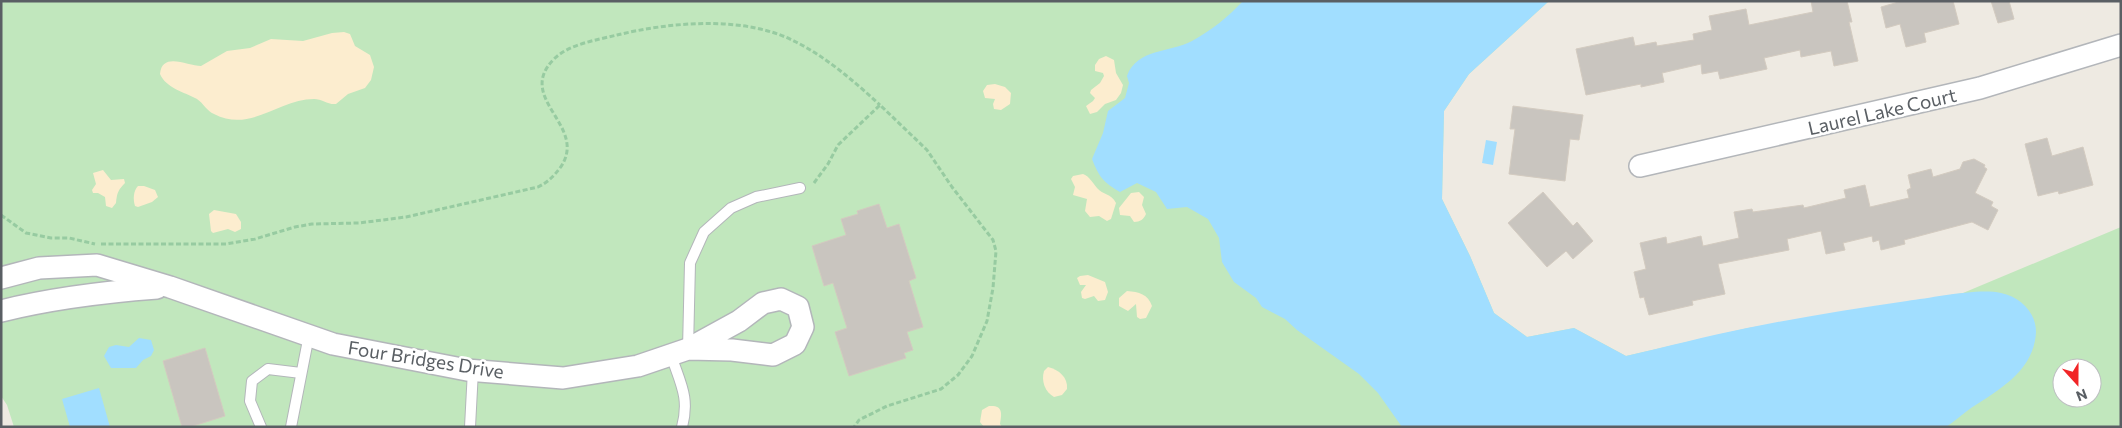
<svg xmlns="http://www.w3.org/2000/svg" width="2122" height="428" viewBox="0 0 2122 428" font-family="Commissioner,sans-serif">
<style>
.green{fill:#c1e7bd;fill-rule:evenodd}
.sand{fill:#fcedcf}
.water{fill:#a1deff}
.building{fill:#c9c5bf;stroke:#d3cbc0}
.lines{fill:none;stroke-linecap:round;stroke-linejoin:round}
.service-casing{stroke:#b3b6ba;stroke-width:12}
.minor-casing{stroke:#b3b6ba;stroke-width:24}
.path{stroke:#97cba1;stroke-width:3;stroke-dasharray:5 2.5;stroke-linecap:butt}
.service{stroke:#fff;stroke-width:10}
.minor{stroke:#fff;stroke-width:21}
.labels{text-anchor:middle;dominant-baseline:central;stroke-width:5;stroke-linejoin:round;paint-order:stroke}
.street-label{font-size:19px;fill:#5a5f64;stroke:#fff}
</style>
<rect width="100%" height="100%" fill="#eeeae2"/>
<path class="green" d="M1 1H1549L1469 74 1444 111 1442 199 1470 256 1494 313 1527 337 1574 328 1626 356 1748 328 1963 293 2121 227V427H14L7 405 1 396ZM2062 368H2092V398H2062Z"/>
<g class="sand">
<path d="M344 32 350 34 355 46 370 55 374 67 371 80 365 88 348 94 336 104C328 105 322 99 314 99 279 99 251 133 214 114 207 111 203 103 197 99 184 92 166 88 160 74 162 51 188 66 201 66L227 51 250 48 271 39 303 41 332 33Z"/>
<polygon points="1106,56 1114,60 1116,73 1123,85 1121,93 1116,100 1105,104 1097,112 1090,114 1086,106 1093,101 1095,98 1090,93 1091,90 1100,83 1104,76 1103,73 1095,71 1095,65 1099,59"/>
<polygon points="995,84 1005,87 1011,93 1010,104 1001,110 994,109 993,104 995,99 985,98 983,91 987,85"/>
<path d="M103 170 111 180 124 179 125 183C118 190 117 193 116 203L112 208 106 206 105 197 98 193H93L92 190 96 184 93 173Z"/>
<path d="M1083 174C1089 176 1093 183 1097 188 1103 195 1111 193 1116 203L1111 219 1107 221 1099 216 1090 217 1085 211 1087 199 1073 195 1075 187 1071 179 1073 176Z"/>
<path d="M138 186H144L155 190 158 197 152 202 138 207 135 206C133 200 133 191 138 186Z"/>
<path d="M1139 192 1144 197 1142 205 1146 214C1144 219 1140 222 1134 222L1130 216 1120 215 1119 208 1131 193Z"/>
<polygon points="214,210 236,214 241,222 241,229 235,232 228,229 213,233 211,231 209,214"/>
<polygon points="1088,275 1105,282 1108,292 1105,300 1098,301 1094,296 1085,299 1082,298 1081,292 1086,285 1080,285 1077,278 1080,276"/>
<path d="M1127 291C1139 292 1148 294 1152 306L1146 318 1140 319 1137 317 1136 304 1128 311 1119 306V298Z"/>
<path d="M1048 367C1059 370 1068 377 1067 389L1062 395 1054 397C1045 392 1041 381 1044 371Z"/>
<path d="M989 406C1003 405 1002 413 1000 424L1002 427H984L980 422 982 410Z"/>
</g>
<g class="water">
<path d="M1243 1H1549L1469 74 1444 111 1442 199 1470 256 1494 313 1527 337 1574 328 1626 356C1666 347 1706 336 1747 328 1800 317 1854 309 1907 301 1933 298 1977 288 2001 293 2020 297 2036 312 2036 332 2034 373 1996 391 1967 411 1960 416 1954 422 1946 427H1402L1378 393 1359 374 1297 330 1285 319 1262 307 1256 298 1234 282 1222 262 1219 238 1208 219 1187 207 1167 209 1156 192 1137 183 1120 192C1103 182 1099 177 1092 159L1103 133 1108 111 1125 98 1129 83 1127 76C1137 48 1170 53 1192 41 1212 30 1228 17 1243 1Z"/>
<polygon points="1486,140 1497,142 1493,165 1482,163"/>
<polygon points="139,338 151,340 154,350 151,356 143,360 136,368 111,368 104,356 109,347 116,345 129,347"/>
<polygon points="99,388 110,427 70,427 62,399"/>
</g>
<g class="building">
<polygon points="1811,1 1847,1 1852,22 1849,22 1858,61 1834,66 1831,51 1801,57 1800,50 1764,58 1767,69 1720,79 1718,71 1702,74 1701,64 1662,73 1664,82 1641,87 1641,84 1586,95 1576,49 1633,37 1635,46 1656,42 1657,46 1694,40 1693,34 1712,30 1709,16 1746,9 1749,25 1813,12"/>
<polygon points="1902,1 1953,1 1959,24 1924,33 1926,42 1906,47 1900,24 1886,28 1881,7"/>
<polygon points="1991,1 2009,1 2014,19 1998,23"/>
<polygon points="1513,106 1583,115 1579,140 1570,139 1565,181 1509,174 1515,129 1510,129"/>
<polygon points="2047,138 2052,156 2083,147 2093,185 2059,194 2058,191 2038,196 2025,144"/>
<polygon points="1974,159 1985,165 1984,167 1987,169 1975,193 1993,202 1991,206 1998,210 1988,230 1972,222 1904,240 1905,244 1881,250 1879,240 1873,242 1872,236 1843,243 1845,250 1826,254 1821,231 1787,239 1789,250 1718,264 1725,294 1692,301 1693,305 1649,315 1644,297 1640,298 1634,272 1646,269 1640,243 1666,237 1667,244 1701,236 1703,246 1739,238 1734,212 1752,209 1753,212 1803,205 1804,208 1846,198 1844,190 1865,185 1870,207 1909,198 1907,190 1911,188 1908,175 1931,169 1933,177 1960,169 1963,162"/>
<polygon points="1543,192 1573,226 1577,222 1593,241 1573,259 1566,251 1547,267 1508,223"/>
<polygon points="879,204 887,228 899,224 916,278 909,281 923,327 907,332 913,350 904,353 906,358 849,376 835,332 847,328 833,283 824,286 812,246 846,235 841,219 858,214 857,211"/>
<polygon points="205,348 225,416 190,427 182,427 163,361"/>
</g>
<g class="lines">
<defs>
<g id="service">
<polyline points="688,349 690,263 704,232 731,208 756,197 800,188"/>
<path d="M671 355C680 383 690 397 682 427"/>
<polyline points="261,427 250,401 252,381 268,369 301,373"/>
<polyline points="291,427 309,335"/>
<polyline points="470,427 473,370"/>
</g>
<g id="minor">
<polyline points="1640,166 1980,88 2121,45"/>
<polyline points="1,278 39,268 97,265 170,287 333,344 467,370 563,378 638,366 688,349 732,350 773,355 795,344 803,327 798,307 781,299 763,303 739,321 688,349"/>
<path d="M1 311C53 298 104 292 157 288"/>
</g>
</defs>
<use href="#service" class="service-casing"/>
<use href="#minor" class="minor-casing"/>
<g class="path">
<polyline points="814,183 828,164 838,145 880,105 927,150 952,187 993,240 996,251 993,288 987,321 972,356 958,375 941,389 887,406 859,420 854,427"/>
<polyline points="1,215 26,233 51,238 69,238 95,244"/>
<path d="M101 244H226L255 239 295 227 312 224 359 223 406 217 538 187C548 182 553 177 560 168 590 126 514 99 554 59 569 44 597 40 617 35 671 22 745 15 796 42 826 57 855 82 880 105"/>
</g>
<use href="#service" class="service"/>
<use href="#minor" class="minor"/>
</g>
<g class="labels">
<g class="street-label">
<text transform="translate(1882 111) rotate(-13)">Laurel Lake Court</text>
<text transform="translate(426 359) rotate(9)">Four Bridges Drive</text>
</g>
</g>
<rect width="2122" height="428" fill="none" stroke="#5a5f64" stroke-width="5"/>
<g transform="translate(2077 383) rotate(159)"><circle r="24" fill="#ffffff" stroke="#bdbfc1"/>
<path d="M0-4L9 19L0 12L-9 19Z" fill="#f12527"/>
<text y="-8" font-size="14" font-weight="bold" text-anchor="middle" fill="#5a5f64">N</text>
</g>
</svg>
